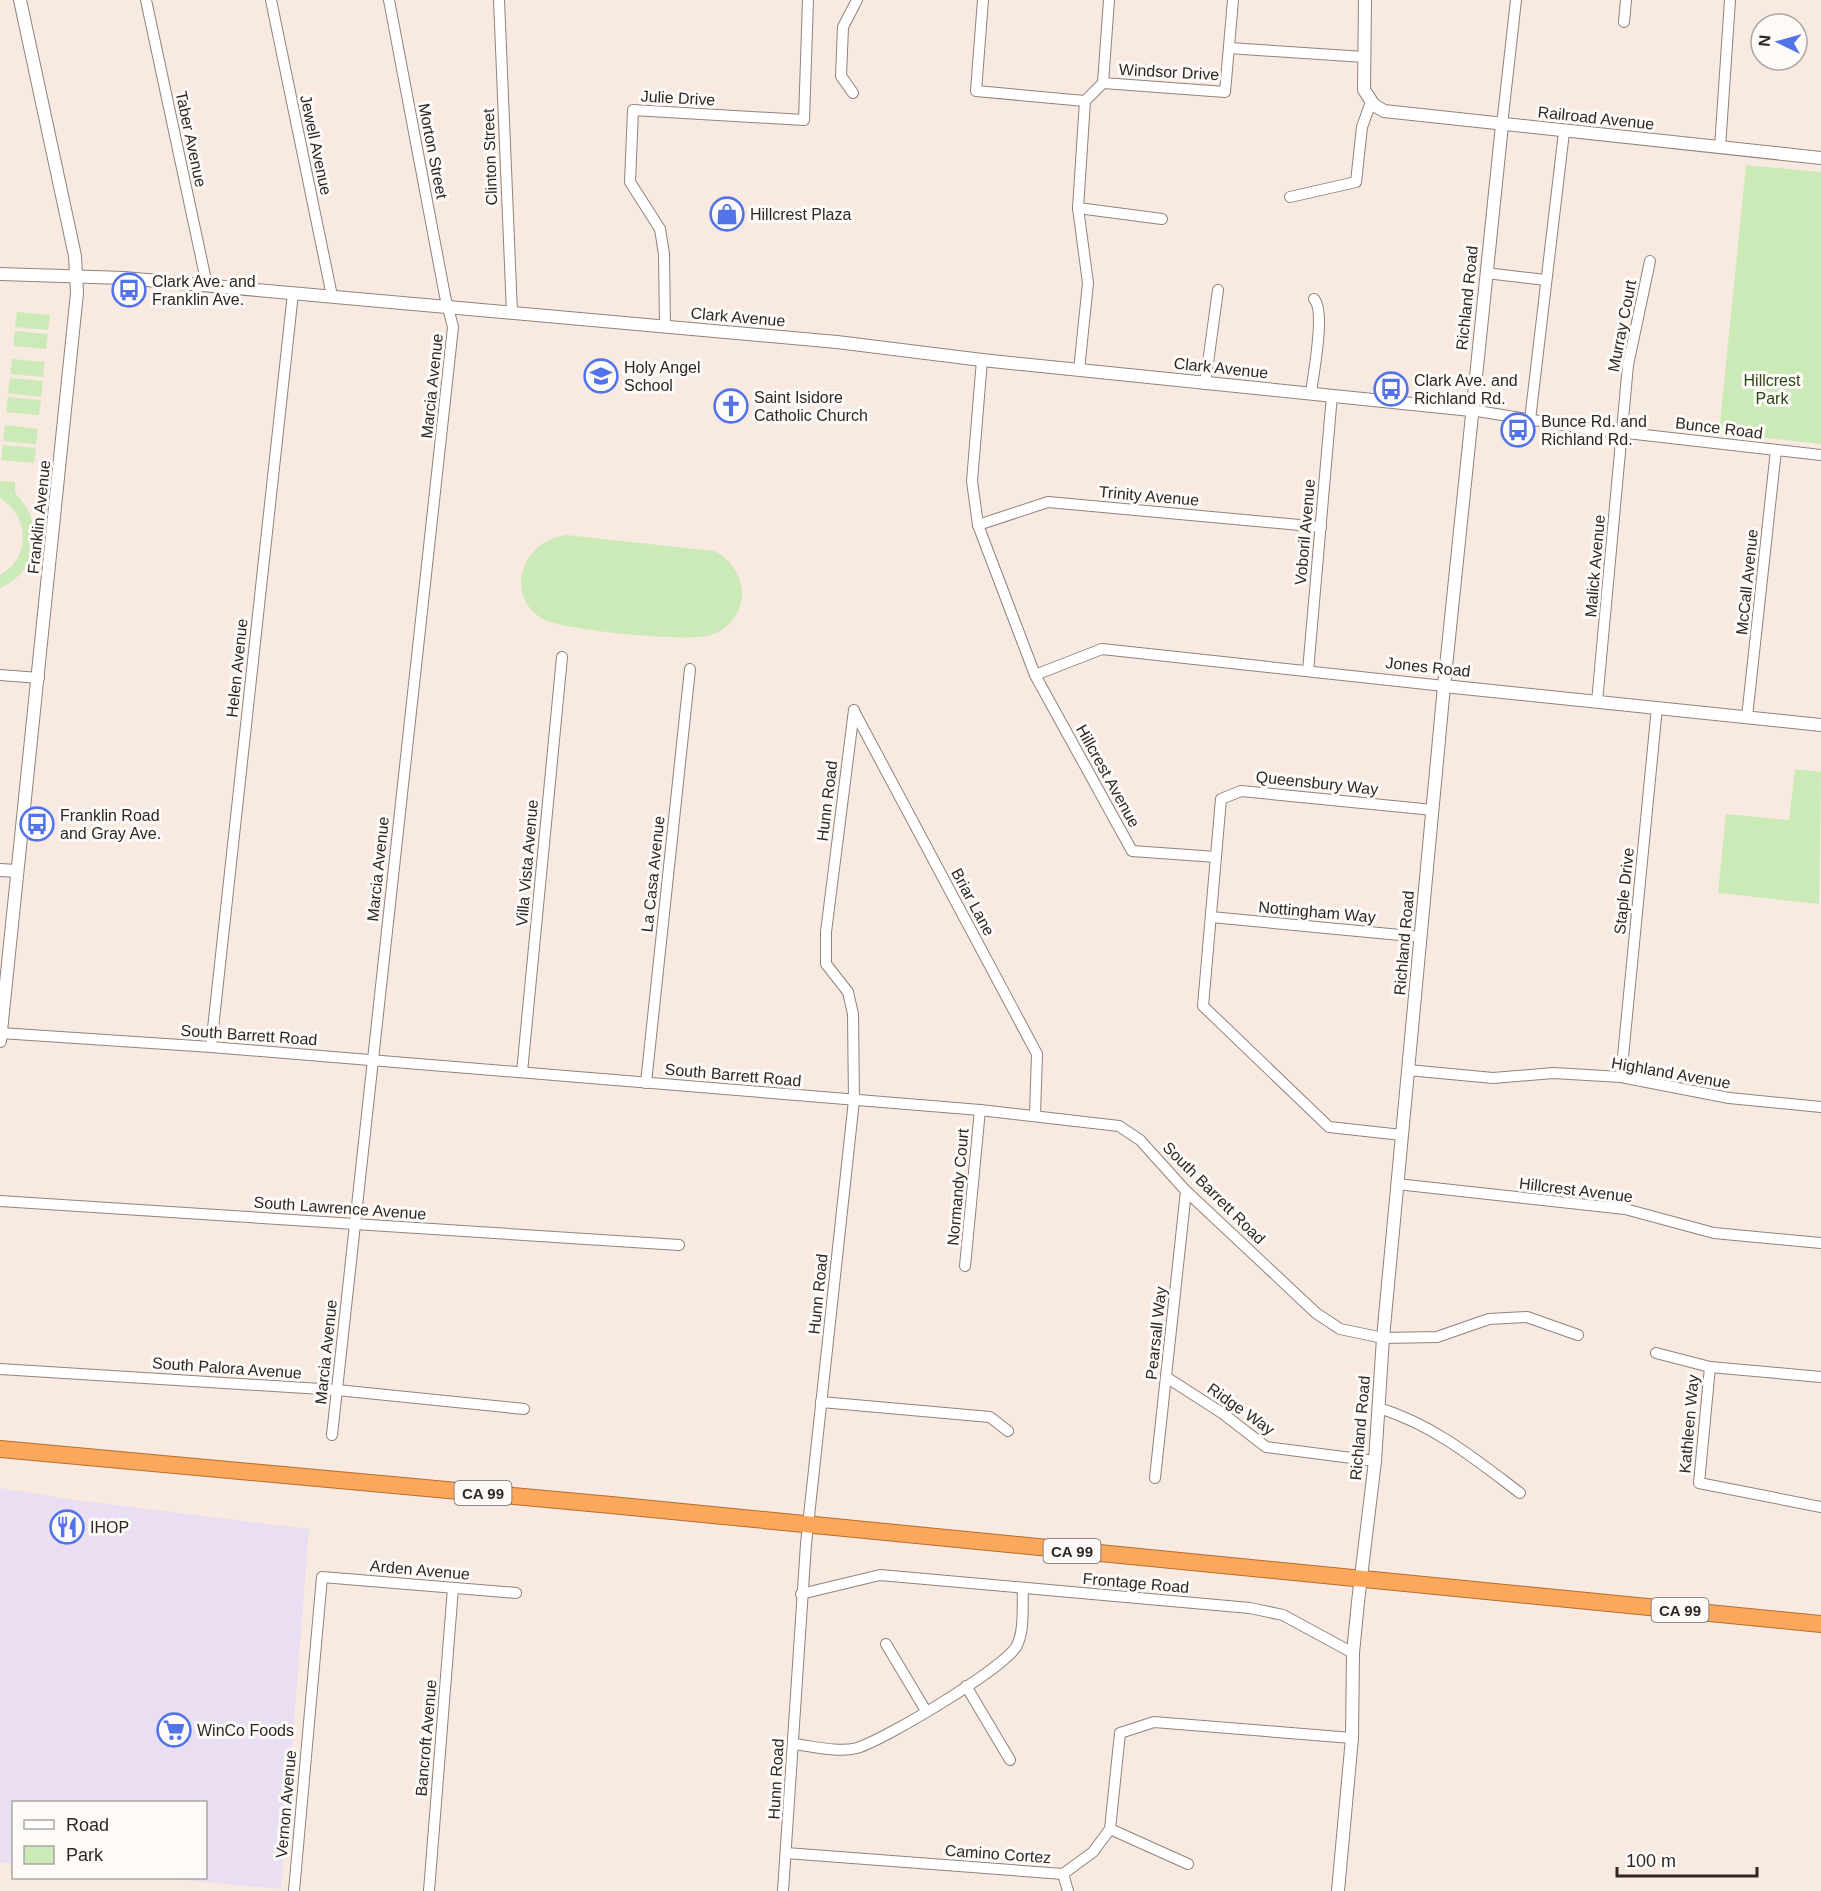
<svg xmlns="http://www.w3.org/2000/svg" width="1821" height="1891" viewBox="0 0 1821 1891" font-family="Arial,sans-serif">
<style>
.commercial{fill:#eadef2}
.green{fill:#cceab8}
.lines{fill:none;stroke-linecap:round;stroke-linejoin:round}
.minor-casing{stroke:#91837b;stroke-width:12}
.tertiary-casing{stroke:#91837b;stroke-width:14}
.trunk-casing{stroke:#b36d2f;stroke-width:18}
.minor{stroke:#fff;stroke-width:10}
.tertiary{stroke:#fff;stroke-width:12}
.trunk{stroke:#fba85c;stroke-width:16}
.labels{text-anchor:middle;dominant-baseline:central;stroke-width:6;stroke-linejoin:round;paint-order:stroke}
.shield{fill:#fdfaf8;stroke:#6c6764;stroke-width:1.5}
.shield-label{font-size:15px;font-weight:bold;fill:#2e2825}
.street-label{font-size:16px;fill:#2e2825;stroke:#fdfaf8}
.poi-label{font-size:16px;fill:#2e2825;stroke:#fdfaf8;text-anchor:start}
.park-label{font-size:16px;fill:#2c4812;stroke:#fdfaf8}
</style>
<rect width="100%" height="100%" fill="#f9eae1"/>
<polygon class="commercial" points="0,1488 67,1499 309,1529 281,1889 161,1878 206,1878 206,1802 14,1802 13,1864 0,1862"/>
<g class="green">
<polygon points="1746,165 1821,172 1821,444 1719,433"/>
<polygon points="17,312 50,315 48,330 15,327"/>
<polygon points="15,331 48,334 46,349 13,346"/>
<polygon points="12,359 45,362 43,377 10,374"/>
<polygon points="10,378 43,381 41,397 8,393"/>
<polygon points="8,397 41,400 39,415 6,412"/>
<polygon points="5,425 38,429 36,444 3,441"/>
<polygon points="3,445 36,448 34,463 1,460"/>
<path d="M0 481 15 482V493C45 523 41 570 0 588V575C31 558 30 516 0 498Z"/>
<path d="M566 535 714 551C730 559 740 573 742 590 744 610 730 629 711 635 690 643 565 630 545 620 503 599 520 541 566 535Z"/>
<polygon points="1795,769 1821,772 1819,904 1718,893 1726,814 1789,820"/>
</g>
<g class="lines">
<defs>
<g id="minor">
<polyline points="146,0 207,285"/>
<polyline points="271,0 332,296"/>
<polyline points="499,0 512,313"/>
<polyline points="983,0 976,91 1085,101 1103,83 1225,92 1233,0"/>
<polyline points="1624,22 1626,0"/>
<polyline points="1229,48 1364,57"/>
<polyline points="1103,83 1109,0"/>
<polyline points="853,93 841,76 843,27 857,0"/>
<polyline points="1502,125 1516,0"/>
<polyline points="1720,148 1730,0"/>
<polyline points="1290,197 1356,182 1362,127 1371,102"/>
<polyline points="1078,208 1162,219"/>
<polyline points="1486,273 1546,280"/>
<polyline points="665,327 664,254 660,229 630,182 633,110 804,120 808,0"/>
<polyline points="982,360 972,481 978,525 1035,675 1132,851 1216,857"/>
<polyline points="1079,370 1088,283 1078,208 1085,101"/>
<polyline points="1205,384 1218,290"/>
<path d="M1311 393C1313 375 1326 311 1314 299"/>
<polyline points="1471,410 1583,428 1821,455"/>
<polyline points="1530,420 1564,132"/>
<polyline points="978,525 1048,502 1321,527"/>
<polyline points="1308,671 1332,395"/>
<polyline points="0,675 39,678"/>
<polyline points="1035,675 1102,649 1444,686"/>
<polyline points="1597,702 1628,365 1650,261"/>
<polyline points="854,711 1037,1054 1035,1115"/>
<polyline points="1747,717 1776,450"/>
<polyline points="1211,917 1421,937"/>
<polyline points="0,1033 211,1047 980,1110 1119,1126 1140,1140 1186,1191 1316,1313 1340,1329 1383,1338 1437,1337 1489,1319 1527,1317 1578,1335"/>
<polyline points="211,1047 293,293"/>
<polyline points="1408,1070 1493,1078 1553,1073 1621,1077 1729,1098 1821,1107"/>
<polyline points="522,1072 562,657"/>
<polyline points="1621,1077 1657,707"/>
<polyline points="646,1083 690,669"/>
<polyline points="1402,1135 1329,1127 1203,1006 1221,799 1241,791 1433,810"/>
<polyline points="1397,1184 1625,1209 1714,1233 1821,1243"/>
<polyline points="0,1201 679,1245"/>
<polyline points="965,1266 980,1110"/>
<polyline points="1656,1353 1710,1367 1821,1377"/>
<polyline points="1710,1367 1699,1483 1821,1507"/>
<polyline points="0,1369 337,1390 524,1409"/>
<polyline points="1166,1377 1222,1413 1266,1447 1375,1461"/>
<polyline points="821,1402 990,1417 1008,1431"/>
<path d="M1379 1408C1434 1425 1475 1459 1520 1493"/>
<polyline points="332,1435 453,327 445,296 389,0"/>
<polyline points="1155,1478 1186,1191"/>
<polyline points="801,1594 880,1575 1250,1608 1283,1615 1353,1653"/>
<polyline points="886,1644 926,1711"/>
<polyline points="966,1686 1010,1760"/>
<path d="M793 1744C812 1746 838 1753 857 1748 886 1739 1001 1670 1016 1647 1025 1632 1022 1605 1023 1588"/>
<polyline points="1110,1829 1188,1864"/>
<polyline points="786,1853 1063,1874 1093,1852 1110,1829 1120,1733 1154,1722 1352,1738"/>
<polyline points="1063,1874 1068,1891"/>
<polyline points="294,1891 322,1577 516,1593"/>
<polyline points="429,1891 453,1588"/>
<polyline points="783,1891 806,1544 854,1100 853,1014 848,992 826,964 826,932 854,710"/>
</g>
<g id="tertiary">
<polyline points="1365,0 1364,90 1374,105 1384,111 1821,158"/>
<polyline points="0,274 124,278 837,342 982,360 1471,410"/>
<polyline points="1444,686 1821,725"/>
<polyline points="0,870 17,871"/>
<polyline points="0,1041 77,293 75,256 20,0"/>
<polyline points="1338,1891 1352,1738 1353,1653 1358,1602 1375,1461 1383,1338 1444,686 1502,125"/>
</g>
<polyline id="trunk" points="0,1449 611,1505 1821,1624"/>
</defs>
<use href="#minor" class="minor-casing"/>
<use href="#tertiary" class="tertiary-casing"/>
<use href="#trunk" class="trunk-casing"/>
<use href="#minor" class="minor"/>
<use href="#tertiary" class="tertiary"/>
<use href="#trunk" class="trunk"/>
</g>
<defs>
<symbol id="shop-ring" viewBox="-11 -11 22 22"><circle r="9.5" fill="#fdfaf8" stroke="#5274e8" stroke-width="1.5"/><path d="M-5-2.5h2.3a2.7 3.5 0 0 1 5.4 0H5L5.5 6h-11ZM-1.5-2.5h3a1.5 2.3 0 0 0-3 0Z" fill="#5274e8"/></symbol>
<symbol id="bus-ring" viewBox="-11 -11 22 22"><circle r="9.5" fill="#fdfaf8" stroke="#5274e8" stroke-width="1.5"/><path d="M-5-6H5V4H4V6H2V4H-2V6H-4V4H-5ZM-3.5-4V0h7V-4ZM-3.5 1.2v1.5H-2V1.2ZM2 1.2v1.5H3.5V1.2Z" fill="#5274e8"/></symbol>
<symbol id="school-ring" viewBox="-11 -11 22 22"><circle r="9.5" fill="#fdfaf8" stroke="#5274e8" stroke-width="1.5"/><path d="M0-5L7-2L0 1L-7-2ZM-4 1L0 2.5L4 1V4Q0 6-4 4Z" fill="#5274e8"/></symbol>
<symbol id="church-ring" viewBox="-11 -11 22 22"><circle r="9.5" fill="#fdfaf8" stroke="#5274e8" stroke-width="1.5"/><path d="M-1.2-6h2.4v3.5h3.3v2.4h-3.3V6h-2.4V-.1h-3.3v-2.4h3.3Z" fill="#5274e8"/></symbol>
<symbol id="restaurant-ring" viewBox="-11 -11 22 22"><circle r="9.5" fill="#fdfaf8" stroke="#5274e8" stroke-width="1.5"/><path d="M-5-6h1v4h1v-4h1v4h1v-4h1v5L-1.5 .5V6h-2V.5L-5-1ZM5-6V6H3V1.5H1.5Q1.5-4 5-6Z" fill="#5274e8"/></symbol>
<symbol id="supermarket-ring" viewBox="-11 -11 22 22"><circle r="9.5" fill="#fdfaf8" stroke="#5274e8" stroke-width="1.5"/><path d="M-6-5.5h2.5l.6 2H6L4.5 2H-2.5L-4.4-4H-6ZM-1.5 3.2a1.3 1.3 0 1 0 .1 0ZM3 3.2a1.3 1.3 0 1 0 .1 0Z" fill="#5274e8"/></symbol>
</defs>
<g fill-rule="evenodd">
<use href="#shop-ring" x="708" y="195" width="38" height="38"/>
<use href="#bus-ring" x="110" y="271" width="38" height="38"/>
<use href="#school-ring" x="582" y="357" width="38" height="38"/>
<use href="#bus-ring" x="1372" y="370" width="38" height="38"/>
<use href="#church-ring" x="712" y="387" width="38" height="38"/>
<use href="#bus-ring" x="1499" y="411" width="38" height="38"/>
<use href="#bus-ring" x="18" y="805" width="38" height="38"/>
<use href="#restaurant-ring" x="48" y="1508" width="38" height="38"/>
<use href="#supermarket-ring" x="155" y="1711" width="38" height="38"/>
</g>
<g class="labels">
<g class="shield">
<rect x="454.5" y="1481" width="57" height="24" rx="4.5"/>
<rect x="1043.5" y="1539" width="57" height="24" rx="4.5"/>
<rect x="1651.5" y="1598" width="57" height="24" rx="4.5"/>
</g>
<g class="shield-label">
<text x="483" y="1493">CA 99</text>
<text x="1072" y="1551">CA 99</text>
<text x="1680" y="1610">CA 99</text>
</g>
<g class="street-label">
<text transform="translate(1169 72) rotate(3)">Windsor Drive</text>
<text transform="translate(678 98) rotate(3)">Julie Drive</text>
<text transform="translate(1596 118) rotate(6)">Railroad Avenue</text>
<text transform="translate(191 139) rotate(78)">Taber Avenue</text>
<text transform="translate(316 145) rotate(78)">Jewell Avenue</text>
<text transform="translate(433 151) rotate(79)">Morton Street</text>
<text transform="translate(490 157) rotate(-92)">Clinton Street</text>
<text transform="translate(1467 298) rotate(-84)">Richland Road</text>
<text transform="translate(738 317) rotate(5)">Clark Avenue</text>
<text transform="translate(1622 326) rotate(-79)">Murray Court</text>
<text transform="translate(1221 368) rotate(6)">Clark Avenue</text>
<text transform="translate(432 386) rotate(-84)">Marcia Avenue</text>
<text transform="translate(1719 428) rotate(7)">Bunce Road</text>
<text transform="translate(1149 496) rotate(5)">Trinity Avenue</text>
<text transform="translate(39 517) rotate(-84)">Franklin Avenue</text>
<text transform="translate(1305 532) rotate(-85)">Voboril Avenue</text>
<text transform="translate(1595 566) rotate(-85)">Malick Avenue</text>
<text transform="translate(1747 582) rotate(-84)">McCall Avenue</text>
<text transform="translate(1428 667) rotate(6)">Jones Road</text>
<text transform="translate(237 668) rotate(-84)">Helen Avenue</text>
<text transform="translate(1108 776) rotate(61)">Hillcrest Avenue</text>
<text transform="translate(1317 783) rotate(6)">Queensbury Way</text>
<text transform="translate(827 801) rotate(-83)">Hunn Road</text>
<text transform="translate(527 863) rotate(-85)">Villa Vista Avenue</text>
<text transform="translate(378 869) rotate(-84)">Marcia Avenue</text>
<text transform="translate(653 874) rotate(-84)">La Casa Avenue</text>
<text transform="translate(1624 891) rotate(-84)">Staple Drive</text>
<text transform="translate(973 902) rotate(62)">Briar Lane</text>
<text transform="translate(1317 912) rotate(5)">Nottingham Way</text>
<text transform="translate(1404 943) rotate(-85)">Richland Road</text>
<text transform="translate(249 1035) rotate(4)">South Barrett Road</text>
<text transform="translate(1671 1073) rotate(10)">Highland Avenue</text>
<text transform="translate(733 1075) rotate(5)">South Barrett Road</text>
<text transform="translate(958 1187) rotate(-85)">Normandy Court</text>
<text transform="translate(1576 1190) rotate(7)">Hillcrest Avenue</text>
<text transform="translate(1214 1193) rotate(45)">South Barrett Road</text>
<text transform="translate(340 1208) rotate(4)">South Lawrence Avenue</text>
<text transform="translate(818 1294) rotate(-84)">Hunn Road</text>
<text transform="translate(1156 1333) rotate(-84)">Pearsall Way</text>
<text transform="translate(326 1352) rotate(-84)">Marcia Avenue</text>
<text transform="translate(227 1368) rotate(4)">South Palora Avenue</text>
<text transform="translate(1241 1409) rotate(35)">Ridge Way</text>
<text transform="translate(1689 1424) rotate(-85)">Kathleen Way</text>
<text transform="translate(1360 1428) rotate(-85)">Richland Road</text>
<text transform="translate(420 1570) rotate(5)">Arden Avenue</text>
<text transform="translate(1136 1583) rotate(5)">Frontage Road</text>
<text transform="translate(426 1738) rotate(-85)">Bancroft Avenue</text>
<text transform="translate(776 1779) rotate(-87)">Hunn Road</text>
<text transform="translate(286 1804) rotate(-85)">Vernon Avenue</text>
<text transform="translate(998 1854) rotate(4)">Camino Cortez</text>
</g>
<g class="poi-label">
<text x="750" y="214">Hillcrest Plaza</text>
<text x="152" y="281">Clark Ave. and<tspan x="152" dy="18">Franklin Ave.</tspan></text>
<text x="624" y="367">Holy Angel<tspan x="624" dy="18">School</tspan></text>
<text x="1414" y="380">Clark Ave. and<tspan x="1414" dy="18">Richland Rd.</tspan></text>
<text x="754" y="397">Saint Isidore<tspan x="754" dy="18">Catholic Church</tspan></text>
<text x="1541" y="421">Bunce Rd. and<tspan x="1541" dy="18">Richland Rd.</tspan></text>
<text x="60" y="815">Franklin Road<tspan x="60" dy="18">and Gray Ave.</tspan></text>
<text x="90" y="1527">IHOP</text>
<text x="197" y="1730">WinCo Foods</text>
</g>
<g class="park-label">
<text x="1772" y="380">Hillcrest<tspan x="1772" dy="18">Park</tspan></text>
</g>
</g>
<rect x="12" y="1801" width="195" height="78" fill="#fdfaf8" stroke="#aaa6a4" stroke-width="1.5"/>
<rect x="24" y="1820" width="30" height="9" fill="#ffffff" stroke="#aaa6a4" stroke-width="1.5"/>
<text x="66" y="1831" font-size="18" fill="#2e2825">Road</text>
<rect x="24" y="1846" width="30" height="18" fill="#cceab8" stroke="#aaa6a4" stroke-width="1.5"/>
<text x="66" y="1861" font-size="18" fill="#2e2825">Park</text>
<g transform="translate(1779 42) rotate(275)"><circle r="28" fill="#fdfaf8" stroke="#aaa6a4" stroke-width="1.5"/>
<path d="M0-4.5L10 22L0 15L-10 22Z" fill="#5274e8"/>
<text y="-9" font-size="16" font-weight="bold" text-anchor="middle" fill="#2e2825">N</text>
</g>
<path d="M1617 1867v9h140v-9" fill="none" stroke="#2e2825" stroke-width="3"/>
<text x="1626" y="1867" font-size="18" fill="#2e2825" stroke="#fdfaf8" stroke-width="4.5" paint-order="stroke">100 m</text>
</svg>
